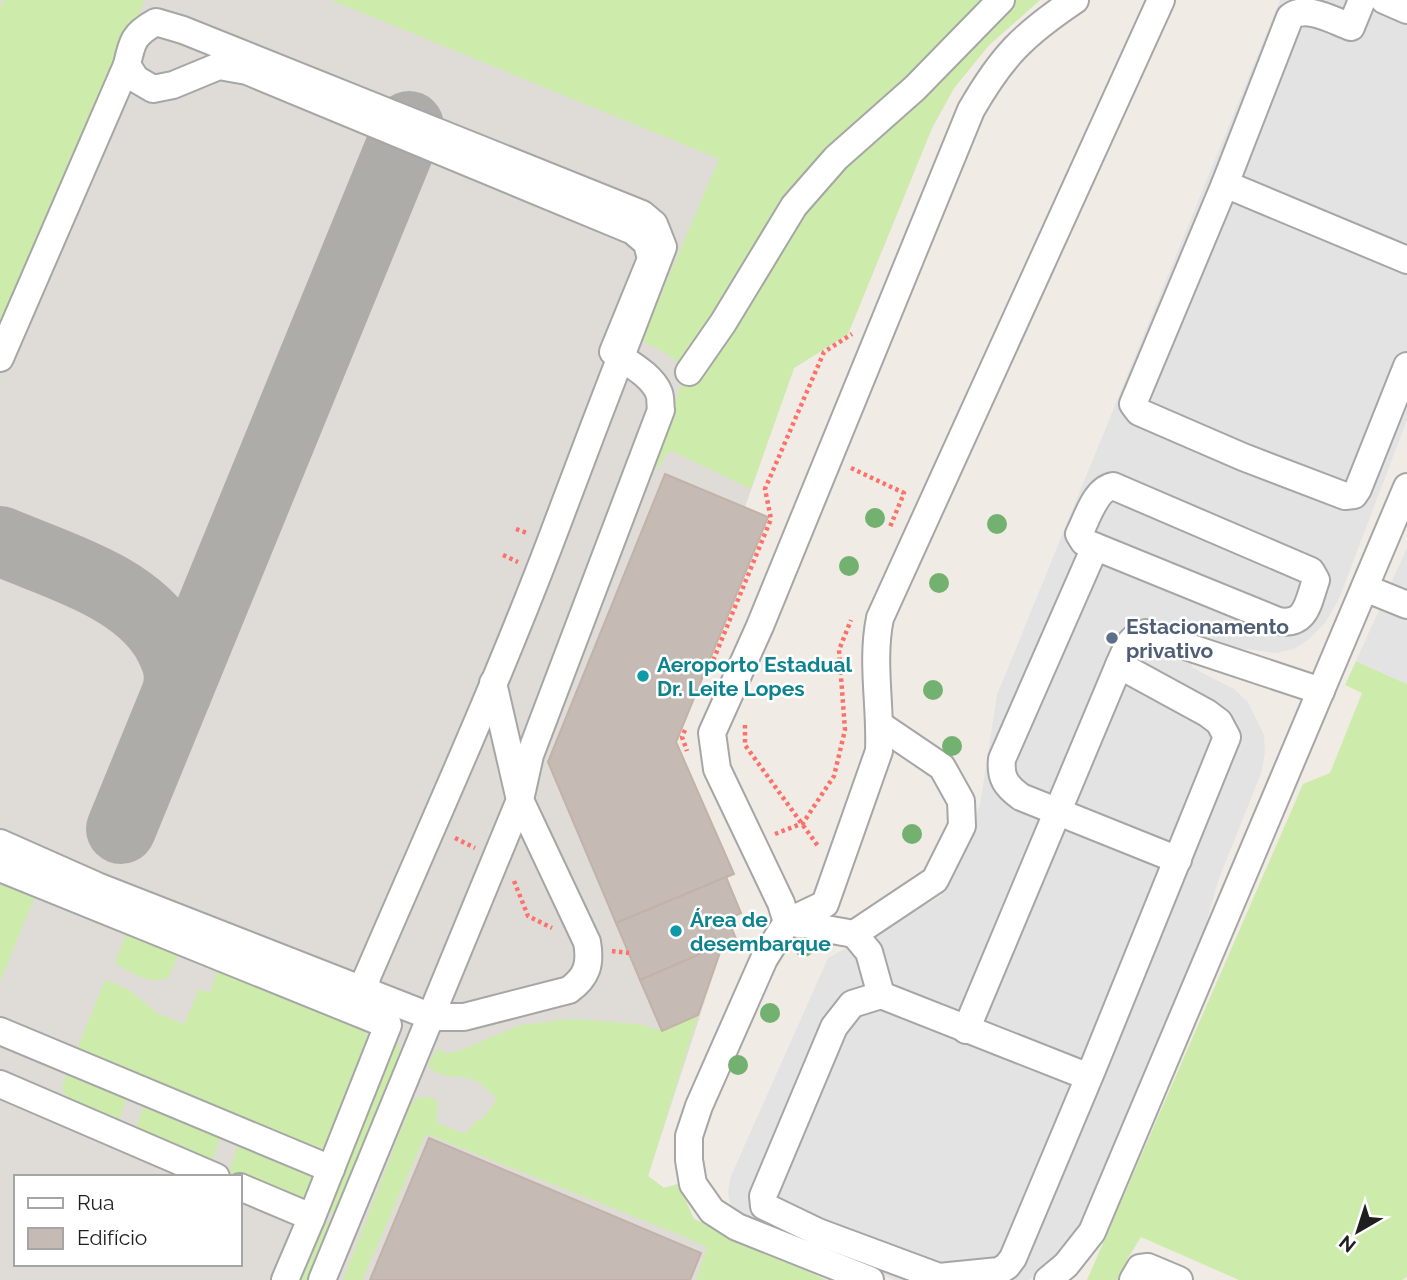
<svg xmlns="http://www.w3.org/2000/svg" width="1407" height="1280" viewBox="0 0 1407 1280" font-family="Raleway,sans-serif">
<style>
.airport{fill:#dfdcd7;fill-rule:evenodd}
.grass{fill:#cdebab}
.parking{fill:#e3e3e3}
.lines{fill:none;stroke-linecap:round;stroke-linejoin:round}
.taxiway{stroke:#aeaca9;stroke-width:70}
.building{fill:#c5bbb4;stroke:#c2b2a7;stroke-width:2}
.minor-casing{stroke:#a6a6a6;stroke-width:30}
.path{stroke:#fc726a;stroke-width:4.5;stroke-dasharray:3.5 3.5;stroke-linecap:butt}
.minor{stroke:#fff;stroke-width:26}
.tree{fill:#72b16f}
.service-dot{fill:#5c6f8a;stroke:#fff;stroke-width:2.5}
.culture-dot{fill:#0f9aa8;stroke:#fff;stroke-width:2.5}
.labels{text-anchor:middle;dominant-baseline:central;stroke-width:5;stroke-linejoin:round;paint-order:stroke}
.service-label{font-size:21px;font-weight:bold;fill:#4e5e75;stroke:#fff;text-anchor:start}
.culture-label{font-size:21px;font-weight:bold;fill:#0d838f;stroke:#fff;text-anchor:start}
</style>
<rect width="100%" height="100%" fill="#f0ece5"/>
<path class="airport" d="M0 0H1040L989 45 954 88 932 128 848 334 794 368 745 507 768 517 677 742 734 874 726 877 741 913 728 919 736 939 723 945 648 1176 664 1188 678 1184 694 1219 826 1280H0ZM16 1177H240V1264H16Z"/>
<g class="grass">
<polygon points="4,0 145,0 0,340 0,9"/>
<path d="M331 0H1040L989 45 954 88 932 128 848 334 794 368 751 489 672 451 666 454 659 468 649 463C656 446 688 382 682 369 675 355 654 347 641 341L719 159Z"/>
<polygon points="1356,661 1407,684 1407,1277 1402,1280 1239,1280 1141,1237 1128,1258 1119,1280 1087,1280 1303,784 1330,773 1362,693 1345,685"/>
<polygon points="0,869 35,896 0,982"/>
<path d="M129 926 182 946 169 977C152 987 130 972 115 963Z"/>
<polygon points="192,950 307,1000 367,1022 366,1042 327,1145 322,1152 313,1151 76,1052 105,980 128,989 157,1013 184,1024 199,989 210,993 218,968 189,958"/>
<path d="M698 1015 648 1176 664 1188 678 1184 694 1219 826 1280H696L707 1247 673 1232 429 1135 425 1136 362 1280H343L411 1104 417 1098 431 1097 438 1102 436 1122 465 1134 477 1120 482 1119 497 1099C491 1093 482 1084 474 1080 459 1074 442 1080 429 1067L430 1059 439 1048 444 1053 456 1052 520 1025 572 1019 639 1024 662 1031Z"/>
<polygon points="395,1037 399,1044 400,1068 342,1212 324,1214"/>
<polygon points="68,1069 129,1091 118,1124 68,1101 62,1087"/>
<polygon points="144,1104 222,1132 212,1162 135,1131"/>
<polygon points="238,1144 314,1171 302,1202 229,1172"/>
<polygon points="338,1221 311,1280 296,1280 321,1223"/>
</g>
<g class="parking">
<polygon points="1280,0 1407,0 1407,420 1339,599 1325,623 1308,640 1294,649 1276,653 1237,648 1205,636 1191,667 1234,689 1248,702 1264,735 1265,751 1262,771 1218,881 1205,928 1086,1217 1075,1236 1041,1272 1028,1280 894,1280 742,1215 730,1204 728,1192 731,1176 828,958 941,896 980,805 997,695"/>
<polygon points="1407,548 1407,684 1356,661"/>
</g>
<g class="lines">
<g class="taxiway">
<path d="M0 541C56 565 135 586 167 641 176 658 182 672 177 692"/>
<polyline points="121,829 409,126"/>
</g>
</g>
<g class="building">
<polygon points="665,474 768,517 676,742 734,874 616,923 548,762"/>
<polygon points="726,877 741,913 728,919 736,939 640,980 616,923"/>
<polygon points="723,944 698,1015 662,1031 640,980"/>
<polygon points="429,1138 701,1253 690,1280 370,1280"/>
</g>
<g class="lines">
<defs>
<g id="minor">
<path d="M1362 0 1351 27C1334 21 1306 4 1290 17L1225 184 1133 404 1139 412 1243 457 1345 496 1354 495 1358 489 1407 366"/>
<polyline points="1384,0 1407,10"/>
<polyline points="1225,184 1407,260"/>
<polyline points="0,358 127,65"/>
<polyline points="689,372 723,323 794,206 836,158 915,88 1001,0"/>
<path d="M1113 486 1311 571 1316 580C1308 602 1307 626 1278 621L1084 542 1079 534C1087 519 1095 489 1113 486Z"/>
<path d="M1095 547 1002 759C1000 778 1006 786 1021 797L1178 860"/>
<polyline points="1365,588 1407,605"/>
<path d="M0 843 97 886 432 1017H464L569 990C587 977 591 964 587 942L520 800 530 755 661 410C660 405 661 398 659 393 652 375 628 363 613 352L651 259 647 243 633 231 247 71 219 66 173 85 153 89 136 79 127 65C132 41 134 34 156 22L183 30 642 214 654 224 663 247C625 346 587 444 550 543 494 690 429 833 367 977 363 1003 368 1009 388 1025L311 1219"/>
<polyline points="0,868 383,1023"/>
<path d="M787 922 781 903 717 769 712 733 760 626 971 110C1002 56 1023 35 1075 0"/>
<polyline points="787,922 854,934 935,880 962,826 961,801 942,767 880,725"/>
<polyline points="854,934 869,952 881,995"/>
<path d="M966 1030 1119 665C1126 650 1129 636 1146 633L1321 691"/>
<polyline points="0,1031 331,1169"/>
<polyline points="1089,1077 881,995 852,1004 834,1027 763,1196 764,1206 818,1232 939,1277 999,1271 1007,1266 1013,1258 1092,1070 1227,737 1219,722 1207,713 1119,665"/>
<polyline points="0,1084 216,1177"/>
<polyline points="240,1187 304,1214 311,1219 285,1280"/>
<polyline points="322,1280 520,800 493,683"/>
<path d="M870 1280 737 1227 712 1211 693 1184 689 1160V1136L699 1106 764 959 787 922 825 904 879 751C881 706 871 662 880 618L1161 0"/>
<polyline points="1048,1280 1066,1265 1092,1232 1407,487"/>
<polyline points="1133,1280 1140,1268 1148,1267 1179,1280"/>
</g>
</defs>
<use href="#minor" class="minor-casing"/>
<g class="path">
<polyline points="851,468 904,493 890,527"/>
<polyline points="516,529 527,533"/>
<polyline points="503,555 518,562"/>
<polyline points="708,673 771,519 765,489 824,352 852,334"/>
<polyline points="745,725 745,745 818,846"/>
<polyline points="685,730 682,737 687,751"/>
<polyline points="775,834 803,823 834,776 845,730 839,650 851,620"/>
<polyline points="455,838 475,848"/>
<polyline points="514,881 528,916 552,928"/>
<polyline points="612,951 629,953"/>
</g>
<use href="#minor" class="minor"/>
</g>
<g class="tree">
<circle cx="875" cy="518" r="10"/>
<circle cx="997" cy="524" r="10"/>
<circle cx="849" cy="566" r="10"/>
<circle cx="939" cy="583" r="10"/>
<circle cx="933" cy="690" r="10"/>
<circle cx="952" cy="746" r="10"/>
<circle cx="912" cy="834" r="10"/>
<circle cx="804" cy="947" r="10"/>
<circle cx="770" cy="1013" r="10"/>
<circle cx="738" cy="1065" r="10"/>
</g>
<circle class="service-dot" cx="1112" cy="638" r="7"/>
<g class="culture-dot">
<circle cx="643" cy="676" r="7"/>
<circle cx="676" cy="931" r="7"/>
</g>
<g class="labels">
<g class="service-label">
<text x="1126" y="626">Estacionamento<tspan x="1126" dy="24">privativo</tspan></text>
</g>
<g class="culture-label">
<text x="657" y="664">Aeroporto Estadual<tspan x="657" dy="24">Dr. Leite Lopes</tspan></text>
<text x="690" y="919">Área de<tspan x="690" dy="24">desembarque</tspan></text>
</g>
</g>
<rect x="14" y="1175" width="228" height="91" fill="#ffffff" stroke="#a5a5a5" stroke-width="2"/>
<rect x="28" y="1198" width="35" height="10" fill="#ffffff" stroke="#a5a5a5" stroke-width="2"/>
<text x="77" y="1210" font-size="21" fill="#1f1f1f">Rua</text>
<rect x="28" y="1228" width="35" height="21" fill="#c5bbb4" stroke="#a5a5a5" stroke-width="2"/>
<text x="77" y="1245" font-size="21" fill="#1f1f1f">Edifício</text>
<g transform="translate(1358 1231) rotate(219)" stroke="#ffffff" stroke-width="5" paint-order="stroke">
<path d="M0-5L12 26L0 18L-12 26Z" fill="#1f1f1f"/>
<text y="-10" font-size="19" font-weight="bold" text-anchor="middle" fill="#1f1f1f">N</text>
</g>
</svg>
